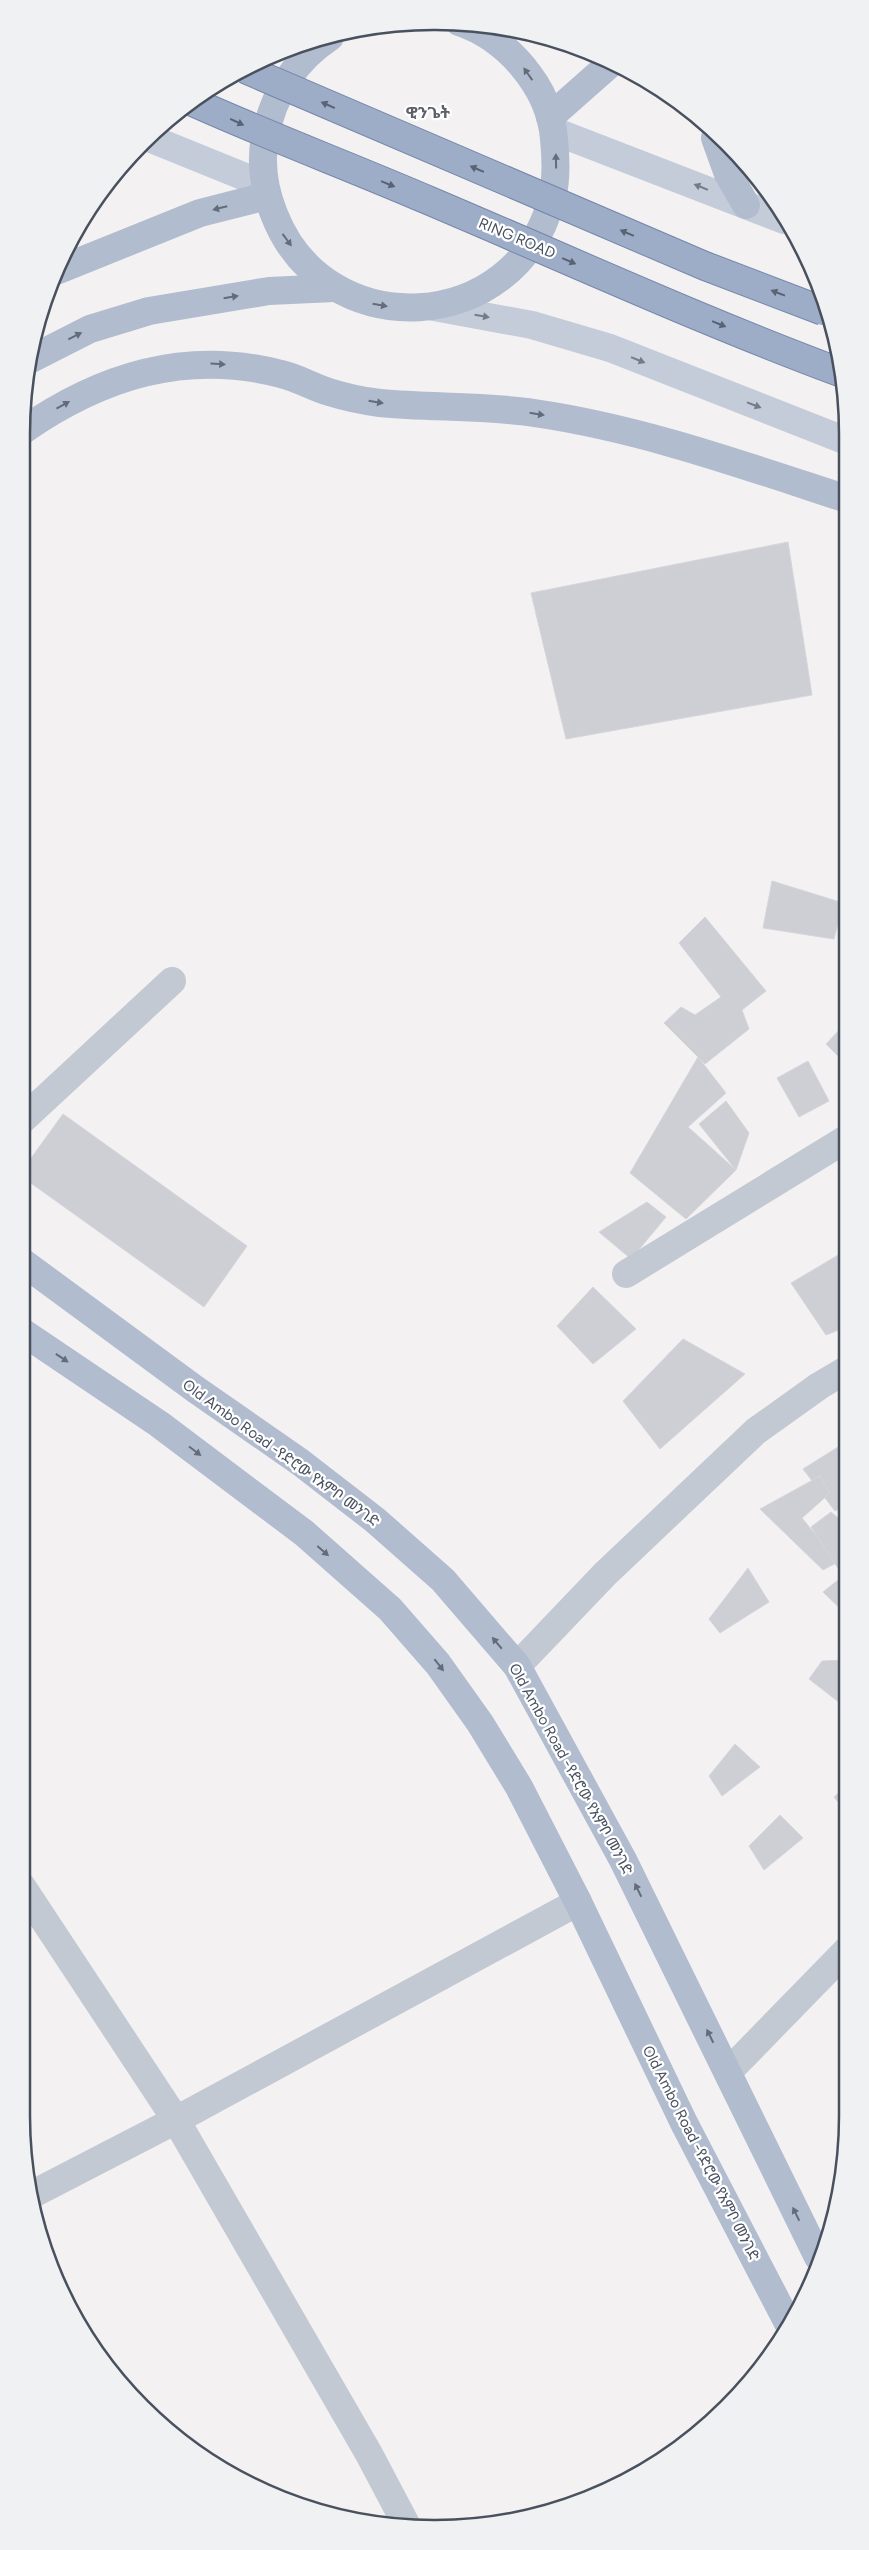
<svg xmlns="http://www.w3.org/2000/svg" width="869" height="2550" viewBox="0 0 869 2550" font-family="Figtree,'Noto Sans Ethiopic',sans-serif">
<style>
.building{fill:#cecfd5;stroke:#d5d6dc}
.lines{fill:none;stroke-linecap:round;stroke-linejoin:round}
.minor{stroke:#c2c9d2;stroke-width:28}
.secondary{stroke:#c4ccd9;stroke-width:28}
.primary{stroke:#b1bccf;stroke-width:28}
.trunk-bridge-casing{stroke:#7487ab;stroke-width:30;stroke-linecap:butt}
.trunk-bridge{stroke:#9dacc7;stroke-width:28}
.oneway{fill:#636c7b}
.oneway2{fill:#5a6374}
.oneway3{fill:#747c8a}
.labels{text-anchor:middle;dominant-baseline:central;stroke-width:4.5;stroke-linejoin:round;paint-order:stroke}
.street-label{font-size:15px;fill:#49515f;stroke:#fff}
.neighbourhood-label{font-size:16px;font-weight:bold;fill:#5d6066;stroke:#fff}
.rim{fill:none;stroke:#49515f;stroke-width:2.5}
</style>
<rect width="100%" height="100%" fill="#f3f1f1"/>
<g class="building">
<polygon points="788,542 812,695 566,739 531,593"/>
<polygon points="845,701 845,748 838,729"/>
<polygon points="772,881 843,903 834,939 763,928"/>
<polygon points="705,917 766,991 742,1010 749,1029 705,1064 664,1023 681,1007 695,1015 721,997 679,943"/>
<polygon points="845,1024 846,1025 846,1064 826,1044"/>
<polygon points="698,1057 726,1093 688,1127 736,1170 686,1219 630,1173"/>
<polygon points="808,1061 829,1101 799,1117 777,1078"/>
<polygon points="726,1101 749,1133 736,1170 699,1124"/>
<polygon points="63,1114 247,1246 204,1307 21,1176 21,1172"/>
<polygon points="846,1171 846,1190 838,1175"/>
<polygon points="647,1202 666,1217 631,1259 599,1232"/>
<polygon points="845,1251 846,1327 826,1335 791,1283"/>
<polygon points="593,1287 636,1329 593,1364 557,1326"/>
<polygon points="683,1339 745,1374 660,1449 623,1401"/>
<polygon points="846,1442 846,1506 835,1511 803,1469"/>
<polygon points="820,1476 830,1493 802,1518 838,1562 823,1570 760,1509"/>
<polygon points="831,1512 847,1525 847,1615 823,1592 843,1576 811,1527"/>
<polygon points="748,1568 769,1602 720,1633 709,1619"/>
<polygon points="845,1660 847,1661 847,1704 840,1703 809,1679 822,1661"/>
<polygon points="735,1744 760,1767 722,1796 709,1776"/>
<polygon points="847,1785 847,1813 834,1797"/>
<polygon points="780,1815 803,1838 764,1870 749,1846"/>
</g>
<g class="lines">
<g class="minor">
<polyline points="21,1121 172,981"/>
<polyline points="626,1274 846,1139"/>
<polyline points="517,1666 605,1574 756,1431 819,1386 846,1370"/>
<polyline points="21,1885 176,2120 369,2454 407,2526"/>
<polyline points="728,2072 847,1950"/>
<polyline points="29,2196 176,2120 578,1902"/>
</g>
<g class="secondary">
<polyline points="554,131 784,220"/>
<polyline points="149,138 265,185"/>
<polyline points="434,307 532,325 610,348 844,440"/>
</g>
<g class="primary">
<path d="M330 37C295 60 273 95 265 137 260 164 264 189 274 214 325 346 517 336 552 198 557 179 556 159 554 139 550 87 507 38 459 22"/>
<polyline points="550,117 610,64"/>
<polyline points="715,138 728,174 746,205"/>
<polyline points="56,271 200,213 267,196"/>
<polyline points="31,359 90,329 149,311 269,291 334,288"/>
<path d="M22 431C101 376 186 349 281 374 298 378 313 387 329 392 345 397 363 401 380 403 431 408 483 405 534 413 639 428 743 465 844 498"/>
<polyline points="21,1261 195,1389 300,1462 375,1520 443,1580 517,1666 623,1860 818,2257"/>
<polyline points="21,1331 159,1424 304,1533 390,1609 438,1664 480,1723 519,1787 578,1902 684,2123 788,2323"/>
</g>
<defs>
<g id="trunk-bridge">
<polyline points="245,69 705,266 823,311"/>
<path d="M193 102C271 137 351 167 430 201 567 259 702 321 842 373"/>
</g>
</defs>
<use href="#trunk-bridge" class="trunk-bridge-casing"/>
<use href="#trunk-bridge" class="trunk-bridge"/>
</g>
<defs><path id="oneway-solid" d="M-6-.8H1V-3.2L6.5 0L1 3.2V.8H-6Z" transform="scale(1.25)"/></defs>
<g class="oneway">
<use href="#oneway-solid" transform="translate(528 74) rotate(-125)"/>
<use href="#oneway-solid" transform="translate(556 161) rotate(-91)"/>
<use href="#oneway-solid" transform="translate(220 208) rotate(166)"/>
<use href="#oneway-solid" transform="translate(287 240) rotate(54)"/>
<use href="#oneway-solid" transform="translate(231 297) rotate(-9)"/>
<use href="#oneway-solid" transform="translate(380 305) rotate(10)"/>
<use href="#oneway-solid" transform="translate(75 336) rotate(-27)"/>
<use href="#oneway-solid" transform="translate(218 364) rotate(3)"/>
<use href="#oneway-solid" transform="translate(376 402) rotate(9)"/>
<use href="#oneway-solid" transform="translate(63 405) rotate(-29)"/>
<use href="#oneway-solid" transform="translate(537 414) rotate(9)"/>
<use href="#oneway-solid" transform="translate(62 1358) rotate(34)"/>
<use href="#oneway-solid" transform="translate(195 1451) rotate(37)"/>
<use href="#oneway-solid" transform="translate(323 1551) rotate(41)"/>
<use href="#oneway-solid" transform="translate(497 1643) rotate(-130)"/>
<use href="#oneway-solid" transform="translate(439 1665) rotate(52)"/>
<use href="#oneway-solid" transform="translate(638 1890) rotate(-116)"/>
<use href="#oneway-solid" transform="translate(710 2036) rotate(-116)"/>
<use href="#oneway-solid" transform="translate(796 2214) rotate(-116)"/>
</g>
<g class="oneway2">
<use href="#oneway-solid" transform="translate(328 105) rotate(-156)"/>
<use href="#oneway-solid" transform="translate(237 122) rotate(25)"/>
<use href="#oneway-solid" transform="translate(477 169) rotate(-157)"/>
<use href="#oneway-solid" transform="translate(388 184) rotate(22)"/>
<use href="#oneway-solid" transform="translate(627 233) rotate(-157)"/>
<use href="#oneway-solid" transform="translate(569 261) rotate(23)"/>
<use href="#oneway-solid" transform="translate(778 293) rotate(-159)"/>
<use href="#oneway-solid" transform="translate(719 324) rotate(22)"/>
</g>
<g class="oneway3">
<use href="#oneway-solid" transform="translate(701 187) rotate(-158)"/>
<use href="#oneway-solid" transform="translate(482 316) rotate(10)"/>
<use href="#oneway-solid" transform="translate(638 360) rotate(22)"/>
<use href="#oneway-solid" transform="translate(754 405) rotate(21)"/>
</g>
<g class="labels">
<g class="street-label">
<text transform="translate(517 238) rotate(23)">RING ROAD</text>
<text transform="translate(281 1453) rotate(36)">Old Ambo Road -የድሮው የአምቦ መንገድ</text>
<text transform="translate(571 1769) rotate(61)">Old Ambo Road -የድሮው የአምቦ መንገድ</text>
<text transform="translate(701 2153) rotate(63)">Old Ambo Road -የድሮው የአምቦ መንገድ</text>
</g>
<g class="neighbourhood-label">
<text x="428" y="112">ዊንጌት</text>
</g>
</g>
<path d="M0 0H869V2550H0ZM434 30H435A404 404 0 0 1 839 434V2116A404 404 0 0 1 435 2520H434A404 404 0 0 1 30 2116V434A404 404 0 0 1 434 30Z" fill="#f0f1f2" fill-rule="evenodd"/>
<path class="rim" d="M434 30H435A404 404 0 0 1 839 434V2116A404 404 0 0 1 435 2520H434A404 404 0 0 1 30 2116V434A404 404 0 0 1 434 30Z"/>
</svg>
